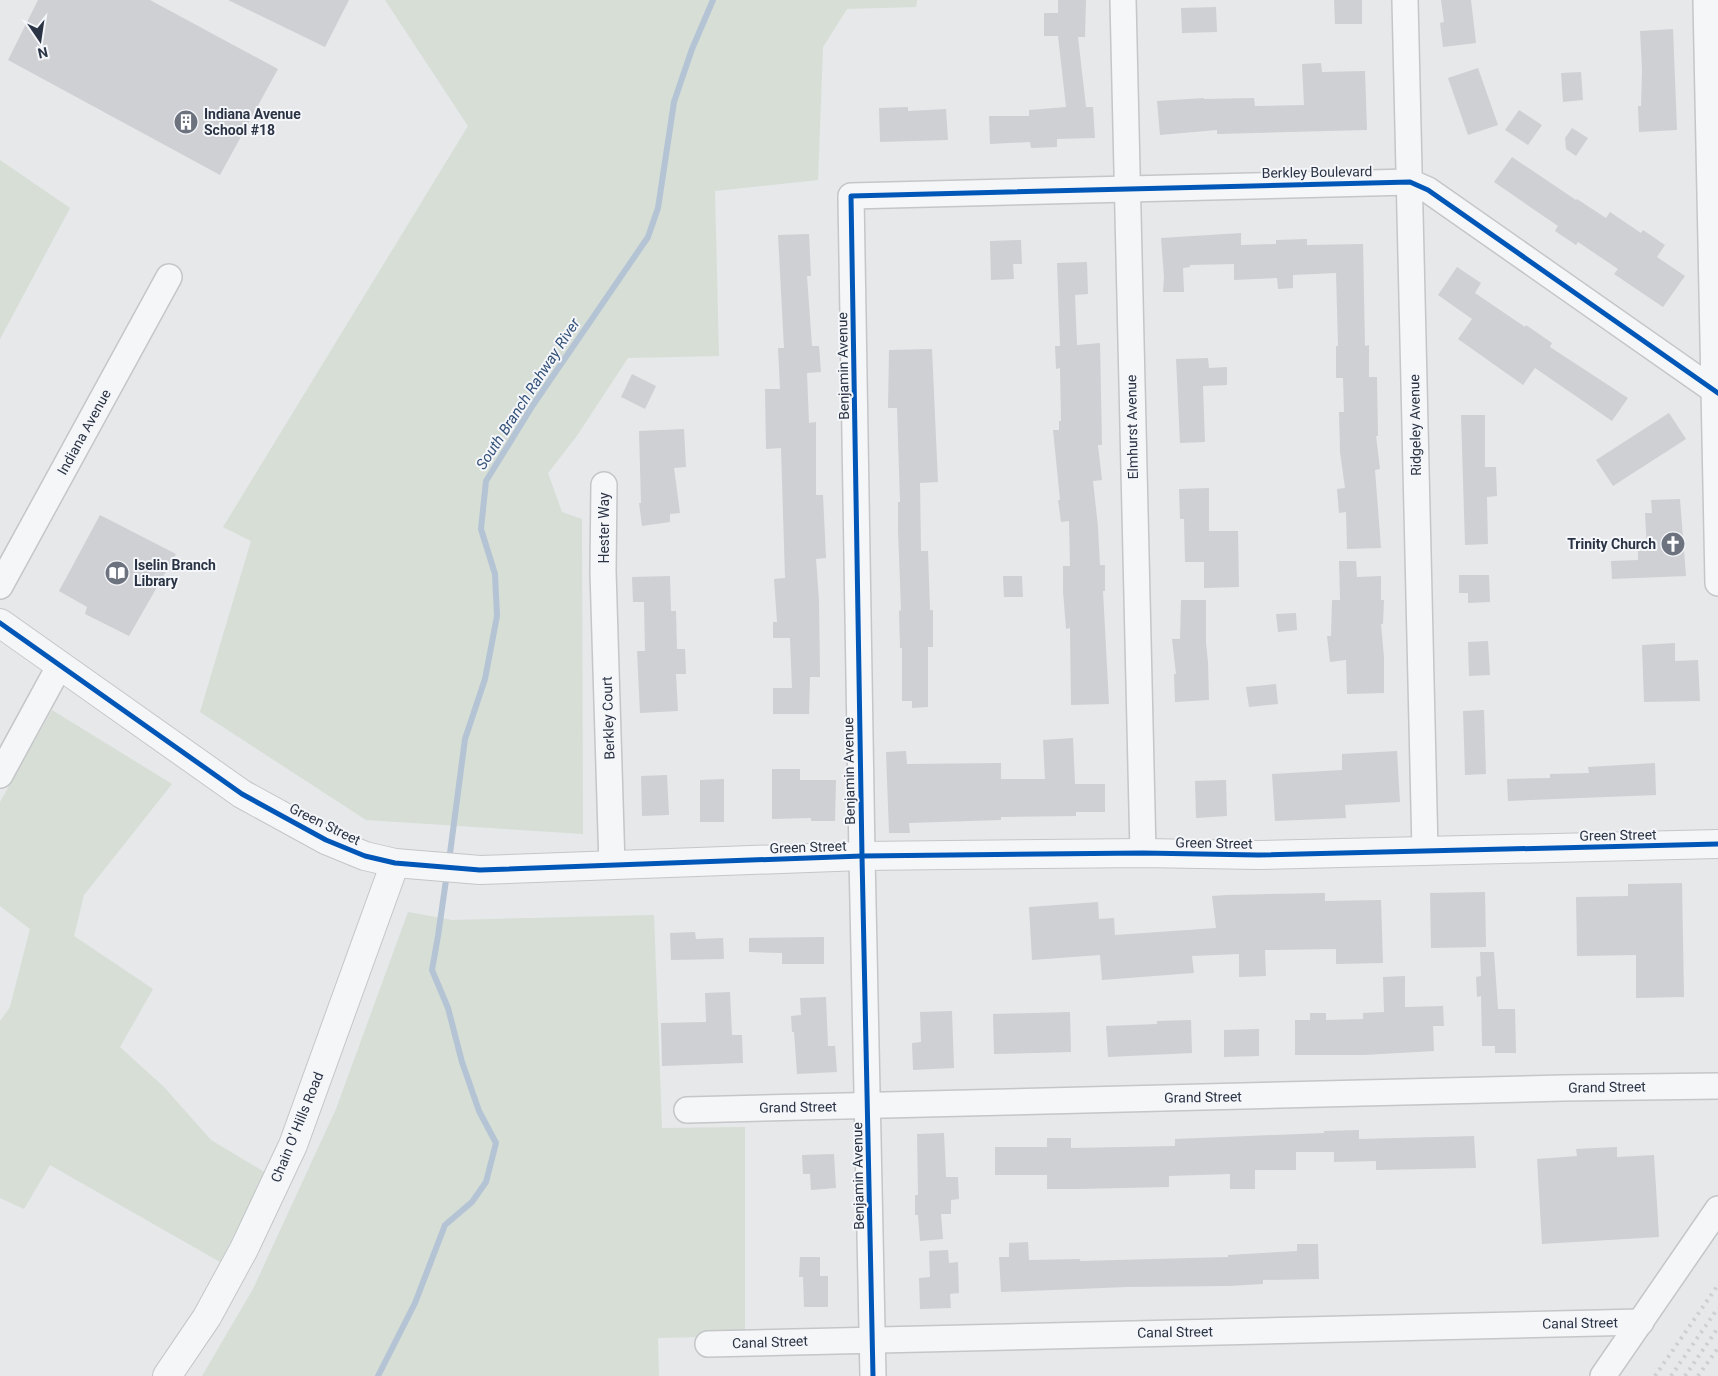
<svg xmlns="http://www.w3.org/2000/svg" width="1718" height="1376" viewBox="0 0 1718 1376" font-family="Roboto,sans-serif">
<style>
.green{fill:#d6ded6}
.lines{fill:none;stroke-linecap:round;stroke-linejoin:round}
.stream{stroke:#b4c4d5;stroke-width:6}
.building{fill:#ced0d3}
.minor-casing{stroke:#c4c6c8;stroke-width:28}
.tertiary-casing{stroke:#c4c6c8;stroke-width:30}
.minor{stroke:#f5f6f7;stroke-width:25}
.tertiary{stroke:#f5f6f7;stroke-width:28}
.rail{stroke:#cecfd2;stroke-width:4;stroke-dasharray:2.5 5;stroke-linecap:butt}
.cycleway-casing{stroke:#f4f6f9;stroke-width:8}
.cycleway{stroke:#0057b8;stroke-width:5}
.labels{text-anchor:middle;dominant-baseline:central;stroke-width:4;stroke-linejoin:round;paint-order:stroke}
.poi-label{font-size:14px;font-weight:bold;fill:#2b3445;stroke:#f4f6f9;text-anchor:start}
.street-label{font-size:14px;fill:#2b3445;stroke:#f4f6f9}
.water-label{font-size:15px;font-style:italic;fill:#34527a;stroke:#f4f6f9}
</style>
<rect width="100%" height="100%" fill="#e6e8ea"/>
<g class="green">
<polygon points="385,0 917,0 916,7 847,9 823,47 818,180 715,191 719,356 628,358 576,437 548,473 562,512 582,519 583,834 366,820 200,712 251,541 223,527 468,126"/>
<polygon points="0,160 70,208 0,339"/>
<polygon points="52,710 172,784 84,895 74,936 153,989 120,1047 164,1087 211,1140 266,1173 220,1262 50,1165 24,1209 0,1198 0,1021 10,1007 30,929 0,906 0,802"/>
<polygon points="408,912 452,920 654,915 662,1128 745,1127 745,1336 658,1338 659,1376 202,1376 253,1289 336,1109"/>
</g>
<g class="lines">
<g class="stream">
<polyline points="449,861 465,739 485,679 497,616 495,574 481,529 486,481 533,405 648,237 658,208 674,102 692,49 713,0"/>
<polyline points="378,1376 415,1303 445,1225 472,1202 486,1182 496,1143 479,1111 462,1062 448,1008 432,970 438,936 447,873"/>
</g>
</g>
<g class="building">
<polygon points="38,0 150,0 278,69 220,175 8,60"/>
<polygon points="228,0 349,0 325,47"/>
<polygon points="1058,0 1086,0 1085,37 1078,37 1086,107 1093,107 1095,138 1057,139 1057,147 1031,148 1030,142 990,144 989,116 1029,116 1029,110 1066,107 1058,36 1044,36 1044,13 1058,13"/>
<polygon points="1334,0 1362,0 1362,24 1335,24"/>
<polygon points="1441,0 1471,0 1476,43 1443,47 1440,23 1444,22"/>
<polygon points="1216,7 1217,32 1182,33 1181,8"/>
<polygon points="1673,29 1677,130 1639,132 1638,106 1641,106 1642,70 1640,31"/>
<polygon points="1321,63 1322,72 1365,71 1367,130 1217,134 1217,130 1160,135 1157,101 1204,98 1204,99 1254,98 1255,106 1304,105 1302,64"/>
<polygon points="1478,68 1498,125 1468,135 1448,78"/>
<polygon points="1581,72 1583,100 1563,102 1561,73"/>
<polygon points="908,107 908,111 946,109 948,140 880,142 879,108"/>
<polygon points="1519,110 1542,125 1528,145 1505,130"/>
<polygon points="1572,128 1588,138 1576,156 1566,149 1565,138"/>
<polygon points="1512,157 1576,200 1577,199 1606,218 1610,212 1641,233 1643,230 1665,245 1657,257 1685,276 1663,307 1614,274 1618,269 1578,242 1576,245 1555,231 1558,226 1494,182"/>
<polygon points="1241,233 1241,245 1276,244 1276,240 1307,239 1307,245 1363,244 1365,346 1369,345 1369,377 1377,377 1378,436 1376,436 1380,469 1375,470 1381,548 1347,549 1346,512 1339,513 1337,489 1345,488 1340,452 1339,412 1344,412 1343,378 1336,378 1336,346 1338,346 1336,273 1293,275 1293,288 1278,289 1277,278 1234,280 1234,264 1190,265 1190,267 1183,268 1184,292 1163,292 1164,277 1161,238"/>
<polygon points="809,234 811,276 807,276 812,346 819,346 821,372 807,373 809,423 816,422 816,495 823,495 826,558 816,559 819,600 820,677 810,677 809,714 773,714 773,688 792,688 790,638 773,638 773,622 777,622 774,579 785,578 781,448 766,449 765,389 780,389 778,348 784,348 778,235"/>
<polygon points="1021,240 1022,264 1013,264 1014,279 991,280 990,241"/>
<polygon points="1087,262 1088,294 1075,295 1077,345 1100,343 1102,445 1098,445 1102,480 1093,481 1098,527 1100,565 1105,565 1105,591 1103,591 1109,704 1071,705 1070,628 1066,629 1063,591 1063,566 1070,566 1069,521 1061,522 1058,500 1060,500 1053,430 1059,430 1059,421 1061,421 1060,368 1056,369 1055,346 1060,346 1057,263"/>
<polygon points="1457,267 1481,283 1475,293 1525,327 1526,325 1552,343 1550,347 1628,398 1612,421 1535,368 1523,385 1458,339 1472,319 1438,295"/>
<polygon points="932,349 938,482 920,483 921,551 928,551 930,610 933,610 933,647 928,647 928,707 912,708 912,701 902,701 902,648 900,648 899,611 901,610 898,530 898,502 900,502 897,408 888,408 889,350"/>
<polygon points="1208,358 1209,368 1227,367 1227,385 1203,386 1205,442 1180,443 1176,359"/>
<polygon points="632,374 656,386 645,409 621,397"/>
<polygon points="1669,413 1686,439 1613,486 1596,460"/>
<polygon points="1461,415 1485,415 1485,467 1496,467 1497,496 1487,497 1488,544 1465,545"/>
<polygon points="684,429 686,467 674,468 680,513 670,514 670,522 642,526 639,503 641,503 639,431"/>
<polygon points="1209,488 1209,531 1238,531 1239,587 1204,588 1204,562 1185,562 1184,519 1180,519 1179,489"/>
<polygon points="1680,499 1686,576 1612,579 1611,561 1638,560 1638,551 1647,551 1645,513 1652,513 1651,500"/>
<polygon points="100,515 176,554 129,636 85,614 87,607 59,591"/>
<polygon points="1339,561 1356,561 1357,577 1381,576 1381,600 1384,600 1383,624 1381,624 1384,657 1384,693 1347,694 1346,660 1330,662 1327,636 1331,636 1332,600 1340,600"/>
<polygon points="1459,575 1489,575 1490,602 1468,603 1468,593 1459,593"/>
<polygon points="670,576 671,611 676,611 677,649 685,649 686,674 676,674 678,711 640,713 637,651 645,651 644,602 633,602 632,577"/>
<polygon points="1003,576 1022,576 1023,597 1004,597"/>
<polygon points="1181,600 1206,600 1206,643 1208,662 1209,700 1175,702 1174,674 1176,674 1172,639 1180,639"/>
<polygon points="1296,613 1297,630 1278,632 1276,614"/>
<polygon points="1488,641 1490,675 1469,676 1468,642"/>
<polygon points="1675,643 1675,661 1698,660 1700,701 1644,702 1642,645"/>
<polygon points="1276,684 1278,704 1249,707 1246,687"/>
<polygon points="1484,710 1486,774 1465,775 1463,711"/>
<polygon points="1073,738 1075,784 1105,784 1105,812 1076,812 1076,816 1001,817 1001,820 909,823 910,833 889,833 886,752 906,751 907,764 1001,763 1001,779 1045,779 1043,740"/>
<polygon points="1397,751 1400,802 1345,805 1346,818 1275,821 1272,774 1342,770 1342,754"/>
<polygon points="1655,763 1656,795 1508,801 1507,779 1550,778 1550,774 1589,773 1588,767"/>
<polygon points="772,769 800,769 800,780 836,780 835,821 811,821 811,818 772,819"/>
<polygon points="667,775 669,815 642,816 641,776"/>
<polygon points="724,779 724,822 700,822 700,780"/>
<polygon points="1226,780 1227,816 1196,818 1195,781"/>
<polygon points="1682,883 1684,997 1636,998 1636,955 1577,956 1576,897 1628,896 1628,884"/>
<polygon points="1485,892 1486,947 1431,948 1430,893"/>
<polygon points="1325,893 1325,901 1381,900 1383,963 1336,964 1336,949 1265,950 1266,976 1239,977 1239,954 1192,956 1194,973 1102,980 1100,955 1032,960 1029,907 1098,902 1099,919 1114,918 1115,935 1216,928 1212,896 1227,895"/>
<polygon points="695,932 696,939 723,938 724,959 671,960 670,933"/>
<polygon points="824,937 824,964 782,964 782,953 749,952 749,938"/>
<polygon points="1480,952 1494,952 1498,1009 1515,1009 1516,1053 1495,1053 1495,1046 1482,1046 1481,996 1477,997 1476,977 1481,976"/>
<polygon points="1405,976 1405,1007 1443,1006 1444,1026 1433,1026 1434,1051 1364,1055 1295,1055 1295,1020 1310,1020 1310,1013 1326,1013 1326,1020 1363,1019 1363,1013 1384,1012 1383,977"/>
<polygon points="730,992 732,1035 742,1035 743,1063 662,1066 661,1023 706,1022 705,993"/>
<polygon points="826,997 828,1046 835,1046 837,1072 797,1074 794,1032 792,1032 791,1016 801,1015 800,998"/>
<polygon points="952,1011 954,1068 913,1070 912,1043 921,1042 920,1012"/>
<polygon points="1070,1012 1071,1052 994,1054 993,1014"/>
<polygon points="1191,1020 1192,1053 1108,1057 1106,1026 1157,1024 1157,1021"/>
<polygon points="1259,1029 1259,1056 1224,1057 1224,1030"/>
<polygon points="1359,1130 1359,1139 1474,1136 1476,1168 1376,1170 1376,1161 1334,1162 1334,1152 1296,1152 1296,1170 1255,1170 1255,1189 1230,1189 1230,1174 1169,1176 1169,1187 1077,1189 1047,1189 1047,1175 995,1175 995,1147 1047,1147 1047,1138 1071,1138 1071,1148 1175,1146 1175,1139 1324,1133 1324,1131"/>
<polygon points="944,1133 946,1177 958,1177 959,1199 951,1200 951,1214 941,1214 943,1239 920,1241 918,1215 915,1215 915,1195 918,1195 917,1134"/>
<polygon points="1617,1147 1617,1157 1654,1155 1659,1237 1542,1244 1537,1159 1577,1156 1576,1149"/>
<polygon points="834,1154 836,1188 811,1190 810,1174 803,1174 802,1155"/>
<polygon points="1028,1242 1029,1260 1080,1259 1080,1261 1228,1257 1228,1255 1297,1251 1297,1244 1318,1244 1319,1279 1263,1280 1263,1284 1229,1286 1127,1287 1001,1292 999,1257 1009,1257 1009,1243"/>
<polygon points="948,1250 949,1263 958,1262 959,1293 950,1294 951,1308 920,1309 919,1278 930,1277 929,1251"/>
<polygon points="800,1257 820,1257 820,1276 828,1276 828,1307 804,1307 803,1277 799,1277"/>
</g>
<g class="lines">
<defs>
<g id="minor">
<polyline points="1123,0 1143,853"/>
<polyline points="1405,0 1425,851"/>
<polyline points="1706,0 1718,583"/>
<polyline points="604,485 603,571 612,866"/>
<polyline points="0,586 169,277"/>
<polyline points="0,775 60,665"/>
<polyline points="687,1110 1563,1088 1718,1086"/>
<polyline points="708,1344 1641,1322"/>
<polyline points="873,1376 862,856 851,196 1410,182 1428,190 1718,393"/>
<polyline points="1603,1376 1718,1209"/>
</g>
<g id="tertiary">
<polyline points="0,623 242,794 326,840 365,856 395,863 480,870 862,856 1143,853 1258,855 1718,844"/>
<polyline points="167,1376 207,1317 244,1249 293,1145 395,863"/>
</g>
</defs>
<use href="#minor" class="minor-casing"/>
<use href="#tertiary" class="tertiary-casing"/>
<use href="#minor" class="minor"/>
<use href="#tertiary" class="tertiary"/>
<g class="rail">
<polyline points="1655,1376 1718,1285"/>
<polyline points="1671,1376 1718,1308"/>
<polyline points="1685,1376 1718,1328"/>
<polyline points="1698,1376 1718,1348"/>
</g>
<defs>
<g id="cycleway">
<polyline points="0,623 242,794 326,840 365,856 395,863 480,870 862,856 1143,853 1258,855 1718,844"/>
<polyline points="873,1376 862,856 851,196 1410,182 1428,190 1718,393"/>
</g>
</defs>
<use href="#cycleway" class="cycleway-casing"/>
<use href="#cycleway" class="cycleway"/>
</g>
<defs>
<symbol id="building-disc" viewBox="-11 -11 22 22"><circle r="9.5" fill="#6c737f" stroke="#f4f6f9"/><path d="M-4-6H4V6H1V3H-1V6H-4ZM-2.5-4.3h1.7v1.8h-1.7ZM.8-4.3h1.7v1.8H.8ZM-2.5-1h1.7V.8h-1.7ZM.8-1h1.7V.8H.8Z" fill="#fff"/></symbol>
<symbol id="church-disc" viewBox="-11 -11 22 22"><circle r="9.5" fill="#6c737f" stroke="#f4f6f9"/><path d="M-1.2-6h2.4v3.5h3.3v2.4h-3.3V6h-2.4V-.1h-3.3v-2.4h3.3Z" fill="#fff"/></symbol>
<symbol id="library-disc" viewBox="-11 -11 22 22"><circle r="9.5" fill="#6c737f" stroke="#f4f6f9"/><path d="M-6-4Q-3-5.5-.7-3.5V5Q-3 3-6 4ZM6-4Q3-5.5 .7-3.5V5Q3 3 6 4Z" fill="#fff"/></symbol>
</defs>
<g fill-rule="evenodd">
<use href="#building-disc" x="172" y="108" width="28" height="28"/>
<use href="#church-disc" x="1659" y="530" width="28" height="28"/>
<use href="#library-disc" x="103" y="559" width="28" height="28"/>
</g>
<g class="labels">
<g class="poi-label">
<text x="204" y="114">Indiana Avenue<tspan x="204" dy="16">School #18</tspan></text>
<text x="1656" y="544" text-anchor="end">Trinity Church</text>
<text x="134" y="565">Iselin Branch<tspan x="134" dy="16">Library</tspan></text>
</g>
<g class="street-label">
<text transform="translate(1317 172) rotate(-1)">Berkley Boulevard</text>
<text transform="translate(843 366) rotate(-91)">Benjamin Avenue</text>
<text transform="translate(1415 425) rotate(-91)">Ridgeley Avenue</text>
<text transform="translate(1132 427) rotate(-91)">Elmhurst Avenue</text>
<text transform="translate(84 432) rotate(-61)">Indiana Avenue</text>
<text transform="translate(604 528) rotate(-90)">Hester Way</text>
<text transform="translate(608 718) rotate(-92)">Berkley Court</text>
<text transform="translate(849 771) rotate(-91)">Benjamin Avenue</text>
<text transform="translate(325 824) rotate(26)">Green Street</text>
<text transform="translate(1618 835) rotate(-1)">Green Street</text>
<text transform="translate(1214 843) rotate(1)">Green Street</text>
<text transform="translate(808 847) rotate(-2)">Green Street</text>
<text transform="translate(1607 1087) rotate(-1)">Grand Street</text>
<text transform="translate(1203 1097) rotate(-1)">Grand Street</text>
<text transform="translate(798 1107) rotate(-1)">Grand Street</text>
<text transform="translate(297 1127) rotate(-68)">Chain O' Hills Road</text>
<text transform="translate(858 1176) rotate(-91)">Benjamin Avenue</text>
<text transform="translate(1580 1323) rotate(-1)">Canal Street</text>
<text transform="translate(1175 1332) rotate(-1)">Canal Street</text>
<text transform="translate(770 1342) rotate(-2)">Canal Street</text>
</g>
<g class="water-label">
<text transform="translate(528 394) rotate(-57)">South Branch Rahway River</text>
</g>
</g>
<g transform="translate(40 40) rotate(167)" stroke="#f4f6f9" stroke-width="4" paint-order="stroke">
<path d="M0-4L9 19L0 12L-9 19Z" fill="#2b3445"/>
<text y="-8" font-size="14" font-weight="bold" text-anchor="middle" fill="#2b3445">N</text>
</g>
</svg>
